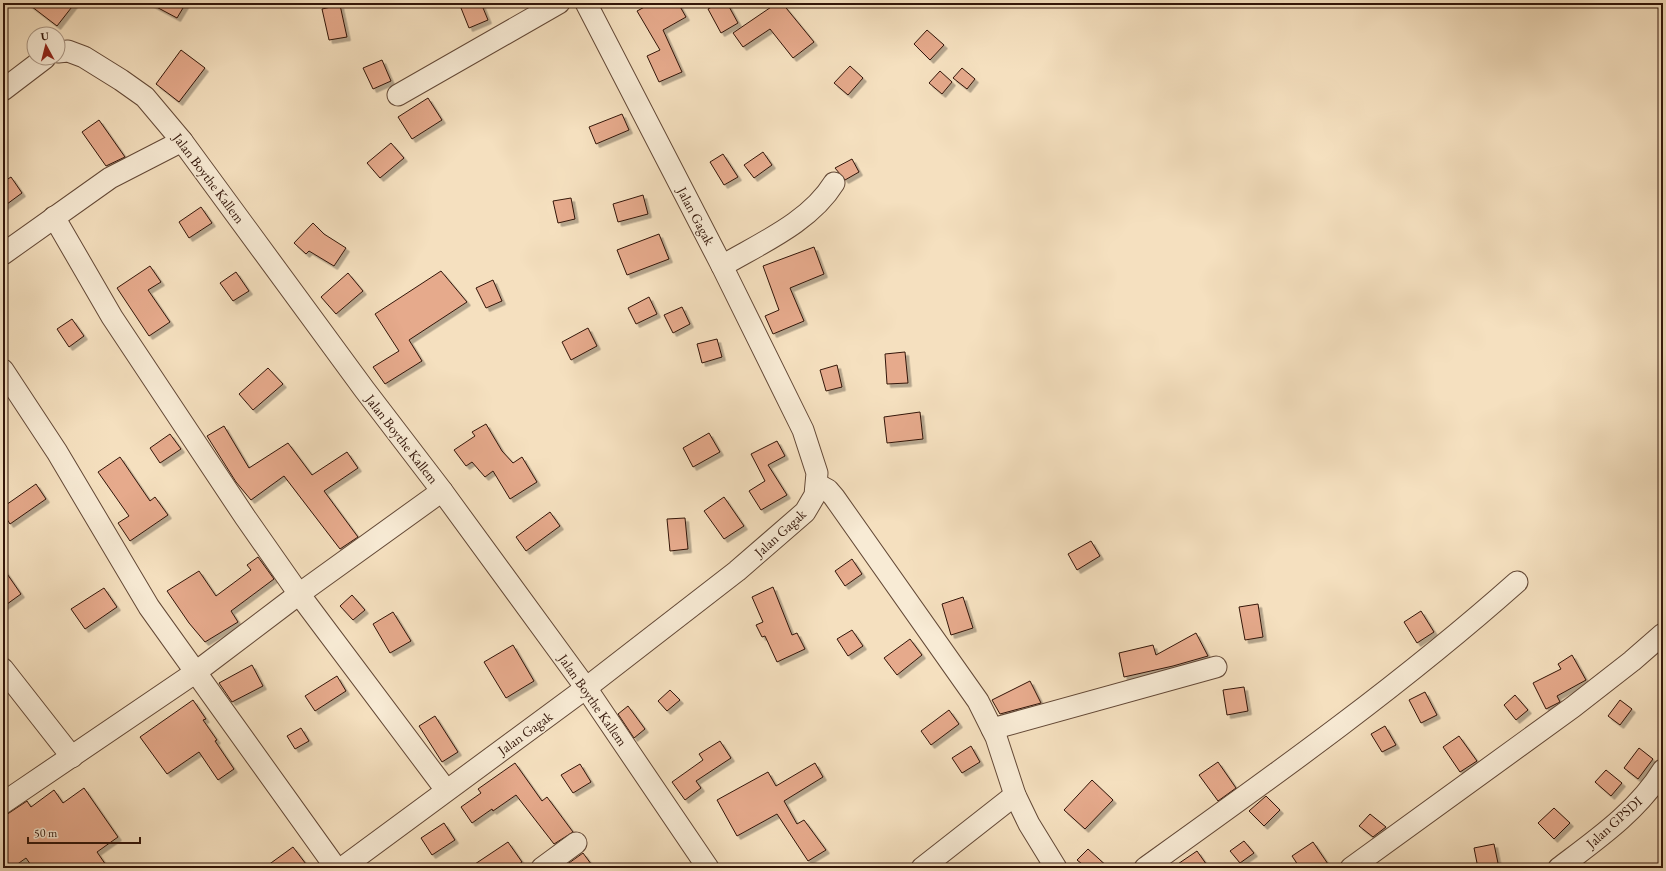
<svg xmlns="http://www.w3.org/2000/svg" width="1666" height="871" viewBox="0 0 1666 871" font-family="'EB Garamond',serif">
<style>
.building{fill:#e6aa8c;stroke:#321509;filter:url(#shadow)}
.lines{fill:none;stroke-linecap:round;stroke-linejoin:round}
.minor-casing{stroke:#634836;stroke-width:23}
.minor{stroke:#f8ebd5;stroke-width:21}
.labels{text-anchor:middle;dominant-baseline:central;stroke-width:3;stroke-linejoin:round;paint-order:stroke}
.street-label{font-size:14px;fill:#321509;stroke:#f8ebd5}
</style>
<defs>
<filter id="shadow"><feDropShadow dx="3.5" dy="3.5" stdDeviation="0" flood-color="#0004"/></filter>
</defs>
<rect width="100%" height="100%" fill="#f5e0bf"/>
<filter id="stains"><feTurbulence type="fractalNoise" baseFrequency=".005" numOctaves="4"/><feColorMatrix values="0 0 0 0 .2 0 0 0 0 .09 0 0 0 0 .02 0 0 0 .5 -.17"/></filter>
<radialGradient id="worn" r=".72"><stop offset=".6" stop-color="#630" stop-opacity="0"/><stop offset="1" stop-color="#630" stop-opacity=".3"/></radialGradient>
<g class="building">
<polygon points="27,3 75,3 57,26"/>
<polygon points="149,3 186,3 177,18"/>
<polygon points="459,3 481,3 488,20 469,28"/>
<polygon points="652,3 678,3 686,17 663,30 682,72 659,82 647,56 660,50 637,11"/>
<polygon points="719,3 727,3 738,23 721,33 708,9"/>
<polygon points="777,3 782,3 814,42 793,58 770,29 743,47 733,33"/>
<polygon points="340,5 347,37 329,40 322,9"/>
<polygon points="927,30 944,45 930,60 914,44"/>
<polygon points="181,50 205,68 179,102 156,84"/>
<polygon points="382,60 391,81 373,89 363,68"/>
<polygon points="850,66 863,78 848,95 834,83"/>
<polygon points="962,68 975,79 967,89 953,78"/>
<polygon points="940,71 952,82 942,94 929,83"/>
<polygon points="428,98 442,120 412,139 398,117"/>
<polygon points="622,114 629,130 596,144 589,127"/>
<polygon points="99,120 125,157 106,166 82,132"/>
<polygon points="391,143 404,158 380,178 367,163"/>
<polygon points="763,152 772,165 754,178 744,165"/>
<polygon points="723,154 738,177 724,185 710,162"/>
<polygon points="852,159 859,172 845,180 835,168"/>
<polygon points="11,177 22,193 3,207 3,182"/>
<polygon points="643,195 648,214 618,222 613,204"/>
<polygon points="571,198 575,219 558,223 553,201"/>
<polygon points="201,207 212,223 189,238 179,222"/>
<polygon points="313,223 324,234 346,248 334,266 309,251 306,254 294,243"/>
<polygon points="659,234 669,259 627,275 617,250"/>
<polygon points="814,247 824,274 790,288 804,321 773,334 765,316 779,310 763,266"/>
<polygon points="150,266 161,282 148,290 170,322 149,336 117,288"/>
<polygon points="441,271 467,302 409,340 422,361 385,384 373,367 399,351 375,314"/>
<polygon points="236,272 249,291 233,301 220,283"/>
<polygon points="348,273 363,291 336,314 321,297"/>
<polygon points="493,280 502,301 486,308 476,288"/>
<polygon points="649,297 657,314 636,324 628,308"/>
<polygon points="682,307 690,324 673,333 664,315"/>
<polygon points="72,319 84,336 69,347 57,329"/>
<polygon points="588,328 597,346 571,360 562,342"/>
<polygon points="717,339 722,357 702,363 697,344"/>
<polygon points="905,352 908,383 887,384 885,354"/>
<polygon points="837,365 842,387 826,391 820,370"/>
<polygon points="268,368 283,384 253,410 239,394"/>
<polygon points="920,412 923,439 887,443 884,417"/>
<polygon points="486,424 502,451 513,463 522,457 537,482 510,499 493,471 485,477 472,462 466,466 454,450 475,436 472,432"/>
<polygon points="224,426 249,468 288,443 312,475 347,452 358,468 324,491 358,537 340,549 284,476 251,500 236,482 207,436"/>
<polygon points="709,433 720,452 693,467 683,448"/>
<polygon points="170,434 181,449 160,463 150,448"/>
<polygon points="777,441 785,456 768,465 787,495 761,510 749,491 765,481 751,454"/>
<polygon points="120,457 150,501 155,497 168,515 130,541 118,523 129,516 98,472"/>
<polygon points="36,484 46,499 10,524 3,513 3,507"/>
<polygon points="724,497 744,526 724,539 704,511"/>
<polygon points="550,512 560,526 526,551 516,537"/>
<polygon points="685,518 688,549 670,551 667,519"/>
<polygon points="1091,541 1100,556 1077,570 1068,554"/>
<polygon points="258,557 274,579 231,611 238,622 205,642 189,623 167,591 199,571 216,596 251,570 247,565"/>
<polygon points="852,559 862,574 845,586 835,571"/>
<polygon points="3,568 21,594 3,607"/>
<polygon points="773,587 792,635 797,633 805,649 777,662 765,636 762,637 756,625 763,622 752,597"/>
<polygon points="104,588 117,607 85,629 71,609"/>
<polygon points="352,595 365,610 353,620 340,606"/>
<polygon points="963,597 973,628 951,635 942,604"/>
<polygon points="1258,604 1263,637 1245,640 1239,607"/>
<polygon points="1421,611 1434,632 1417,643 1404,622"/>
<polygon points="393,612 411,641 390,653 373,624"/>
<polygon points="852,630 863,646 848,656 837,639"/>
<polygon points="1196,633 1208,656 1173,666 1124,677 1119,653 1153,645 1156,655"/>
<polygon points="910,639 922,655 897,675 884,658"/>
<polygon points="513,645 534,681 506,698 484,662"/>
<polygon points="1572,655 1586,680 1557,696 1560,702 1546,709 1533,683 1561,669 1558,664"/>
<polygon points="252,665 263,686 232,702 219,683"/>
<polygon points="337,676 346,691 315,711 305,696"/>
<polygon points="1030,681 1041,703 1000,714 992,700"/>
<polygon points="1244,687 1248,711 1227,715 1223,690"/>
<polygon points="670,690 680,700 667,711 658,701"/>
<polygon points="1425,692 1437,715 1421,723 1409,700"/>
<polygon points="1515,695 1528,710 1516,720 1504,705"/>
<polygon points="193,700 206,719 203,720 217,740 215,741 234,769 218,780 199,752 167,774 140,737"/>
<polygon points="1620,700 1632,709 1620,725 1608,716"/>
<polygon points="628,706 645,729 634,738 618,714"/>
<polygon points="949,710 959,724 931,745 921,731"/>
<polygon points="435,716 458,752 442,762 419,726"/>
<polygon points="1385,726 1396,745 1382,752 1371,734"/>
<polygon points="301,728 309,741 295,749 287,736"/>
<polygon points="1459,736 1477,761 1460,772 1443,747"/>
<polygon points="720,741 731,758 696,781 701,788 685,800 672,782 703,760 699,754"/>
<polygon points="971,746 980,762 962,773 952,758"/>
<polygon points="1639,748 1653,759 1638,779 1624,768"/>
<polygon points="1218,762 1236,788 1218,801 1199,775"/>
<polygon points="515,763 542,801 547,797 573,832 554,844 516,795 493,811 492,809 472,823 461,807 481,793 478,789"/>
<polygon points="815,763 823,777 784,801 797,824 804,820 826,850 808,861 777,814 737,836 717,800 768,772 776,786"/>
<polygon points="580,764 591,782 573,793 561,775"/>
<polygon points="1606,770 1622,783 1611,796 1595,782"/>
<polygon points="1092,780 1113,800 1085,829 1064,810"/>
<polygon points="84,788 118,837 97,852 108,868 33,868 26,858 12,868 3,868 3,817 27,801 31,807 54,790 63,803"/>
<polygon points="1266,796 1280,810 1264,826 1249,811"/>
<polygon points="1554,808 1570,823 1554,839 1538,823"/>
<polygon points="1370,814 1386,827 1373,837 1359,826"/>
<polygon points="444,823 455,840 432,855 421,838"/>
<polygon points="1244,841 1254,853 1240,863 1230,851"/>
<polygon points="508,842 522,862 514,868 469,868"/>
<polygon points="1313,842 1328,864 1322,868 1300,868 1292,856"/>
<polygon points="1494,844 1499,868 1478,868 1474,848"/>
<polygon points="293,847 309,868 264,868"/>
<polygon points="1088,849 1109,868 1087,868 1077,860"/>
<polygon points="1197,851 1209,868 1172,868"/>
<polygon points="583,853 594,868 562,868"/>
</g>
<g class="lines">
<defs>
<g id="minor">
<polyline points="58,52 68,51 84,57 121,80 145,97 182,141 364,389 442,491 586,688 708,868"/>
<polyline points="3,90 45,58"/>
<polyline points="398,95 559,3"/>
<polyline points="54,217 112,317 245,517 299,594 446,790"/>
<polyline points="3,254 110,178 182,141"/>
<path d="M722 266C761 243 810 222 834 183"/>
<polyline points="3,370 57,452 149,607 336,868"/>
<polyline points="817,484 828,490 834,497 978,701 996,737 1015,795 1029,824 1056,868"/>
<polyline points="3,669 72,757"/>
<polyline points="992,729 1216,667"/>
<polyline points="3,803 196,672 299,594 442,491"/>
<polyline points="342,868 586,688 737,571 805,512 815,495 817,473 803,430 722,266 586,3"/>
<polyline points="542,868 576,843"/>
<polyline points="922,868 1015,795"/>
<path d="M1145 868C1272 777 1400 686 1517 582"/>
<polyline points="1351,868 1573,707 1632,661 1663,634"/>
<path d="M1559 868C1596 840 1638 811 1663 770"/>
</g>
</defs>
<use href="#minor" class="minor-casing"/>
<use href="#minor" class="minor"/>
</g>
<g class="labels">
<g class="street-label">
<text transform="translate(209 178) rotate(53)">Jalan Boythe Kallem</text>
<text transform="translate(696 216) rotate(62)">Jalan Gagak</text>
<text transform="translate(402 439) rotate(52)">Jalan Boythe Kallem</text>
<text transform="translate(780 533) rotate(-42)">Jalan Gagak</text>
<text transform="translate(593 700) rotate(55)">Jalan Boythe Kallem</text>
<text transform="translate(525 733) rotate(-36)">Jalan Gagak</text>
<text transform="translate(1614 822) rotate(-42)">Jalan GPSDI</text>
</g>
</g>
<rect width="1666" height="871" fill="none" stroke="#f5e0bf" stroke-width="16"/>
<rect x="4" y="4" width="1658" height="863" fill="none" stroke="#321509" stroke-width="2"/>
<rect x="8" y="8" width="1650" height="855" fill="none" stroke="#321509"/>
<g transform="translate(46 46) rotate(353)"><circle r="19" fill="#f8ebd5" stroke="#a99583"/>
<path d="M0-3L7 15L0 10L-7 15Z" fill="#8f2418"/>
<text y="-6" font-size="11" font-weight="bold" text-anchor="middle" fill="#321509">U</text>
</g>
<path d="M28 837v6h112v-6" fill="none" stroke="#321509" stroke-width="2"/>
<text x="34" y="837" font-size="12" fill="#321509" stroke="#f8ebd5" stroke-width="3" paint-order="stroke">50 m</text>
<rect width="100%" height="100%" filter="url(#stains)"/>
<rect width="100%" height="100%" fill="url(#worn)"/>
</svg>
